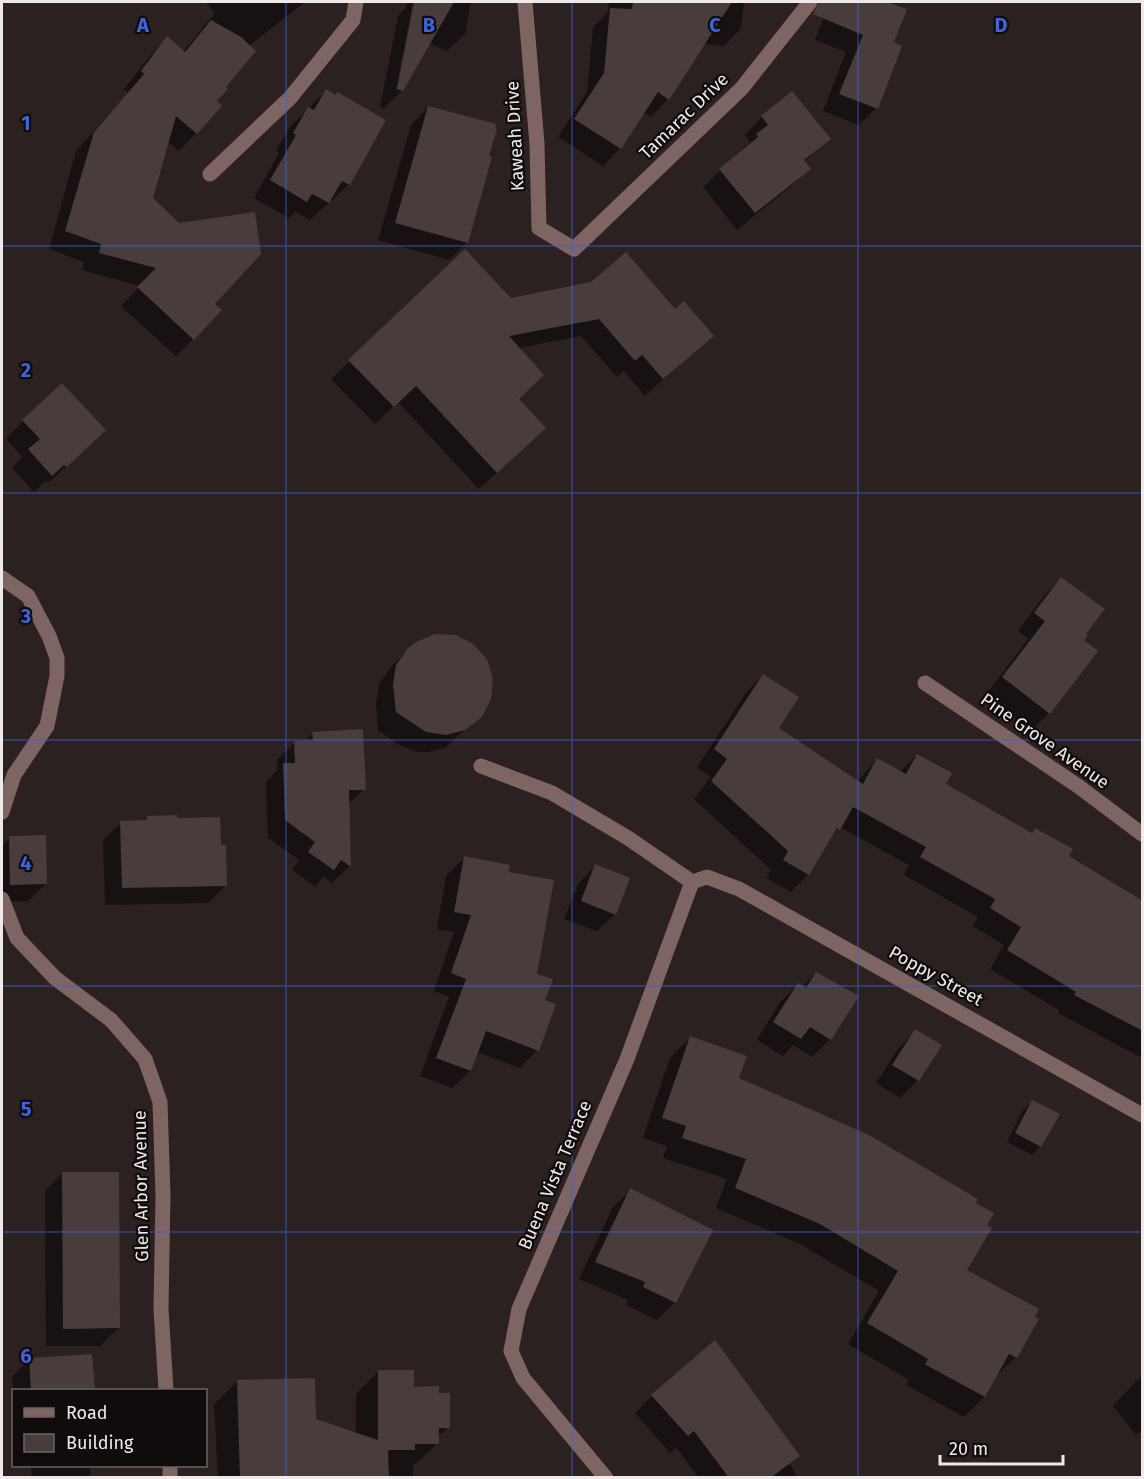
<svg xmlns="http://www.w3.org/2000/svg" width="1144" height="1479" viewBox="0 0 1144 1479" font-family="'Fira Sans',sans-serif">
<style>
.shadow{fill:#0007}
.building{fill:#483d3c}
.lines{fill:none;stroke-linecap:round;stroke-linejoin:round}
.service{stroke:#7e6564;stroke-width:15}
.minor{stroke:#7e6564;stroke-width:15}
.grid{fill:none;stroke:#3d65db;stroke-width:1.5;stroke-opacity:0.55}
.labels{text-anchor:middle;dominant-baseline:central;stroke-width:4.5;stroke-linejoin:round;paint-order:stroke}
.street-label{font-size:18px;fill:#f0e9e9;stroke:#100c0b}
.grid-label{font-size:20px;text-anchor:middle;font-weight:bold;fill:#3d65db;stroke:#100c0b;stroke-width:4.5;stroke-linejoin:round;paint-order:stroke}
</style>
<rect width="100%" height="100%" fill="#2b2120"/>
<g class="shadow">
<polygon points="206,2 305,2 249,46 214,102 219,106 196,133 179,151 168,142 152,198 178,224 212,304 193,339 176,356 121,306 140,286 82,270 84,262 49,249 76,151 128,93 124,89 150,56 167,38 183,52 215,13"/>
<polygon points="407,2 413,2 396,90 399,87 416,2 471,2 465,34 447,51 428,43 402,90 384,108 380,107 398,16 406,8"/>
<polygon points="609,2 744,2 741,28 724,46 703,44 668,99 651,117 643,112 620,148 603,166 558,137 587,92 593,27 608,12"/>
<polygon points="833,2 883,2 905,10 892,43 876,108 859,125 823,111 846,52 815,40 829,5"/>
<polygon points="326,91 349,184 310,220 295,212 289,218 254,198 279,153 276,151 290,127"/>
<polygon points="428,107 467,242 449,260 378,240 411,125"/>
<polygon points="762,117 829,139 804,162 809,168 791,186 737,230 703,187 750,142 745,135"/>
<polygon points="465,251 511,299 674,311 712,335 645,396 624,371 617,377 581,336 518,348 518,399 527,445 479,489 398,402 375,424 331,379"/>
<polygon points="23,421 87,448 48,483 45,481 34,492 12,468 23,457 6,439"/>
<polygon points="1061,579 1084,635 1049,713 1031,730 985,696 1028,639 1018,631 1044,596"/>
<polygon points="409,649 480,716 446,747 428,752 417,752 399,745 378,730 376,704 379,684 390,668"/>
<polygon points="763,675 777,729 857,782 877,759 900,772 917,755 944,785 1030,834 1035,830 1142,915 1142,1058 1058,1013 1059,1010 990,969 1004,945 973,926 978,917 904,875 909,865 840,827 828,840 808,874 791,892 766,878 771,870 694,799 711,777 697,767 746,693"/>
<polygon points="313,733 364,789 348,805 350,866 332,883 324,877 315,886 292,870 299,860 268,838 266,782 277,770 277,760 295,742 304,742"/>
<polygon points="148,818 176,820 219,847 226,885 208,903 105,905 103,840 121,823 143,822"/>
<polygon points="10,838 46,884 28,901 2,902 2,846"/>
<polygon points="464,858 535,975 543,1001 537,1050 520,1068 477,1052 470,1071 452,1088 420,1076 449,997 434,991 454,932 437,929 446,876"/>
<polygon points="595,866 615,914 597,931 564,919 578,884"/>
<polygon points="816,973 830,1039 812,1057 793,1045 783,1056 757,1040 780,1002 798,985 802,987"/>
<polygon points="915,1031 940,1046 918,1080 900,1098 876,1083 898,1049"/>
<polygon points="690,1038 965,1270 1016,1357 995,1377 984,1397 964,1417 908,1386 906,1384 909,1380 848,1344 879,1291 800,1244 716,1208 727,1179 663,1158 667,1146 643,1138 670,1058"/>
<polygon points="1032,1102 1040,1146 1032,1155 1007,1142 1023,1110"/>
<polygon points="63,1173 118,1328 100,1346 46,1346 45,1191"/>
<polygon points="631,1190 675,1302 657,1320 626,1305 628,1300 579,1279 613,1207"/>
<polygon points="29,1360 94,1388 91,1390 14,1390 14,1400 12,1377"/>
<polygon points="379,1371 412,1388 448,1427 438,1437 438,1443 413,1466 413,1478 218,1478 214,1404 237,1382 315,1420 356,1434 356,1394"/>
<polygon points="1142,1375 1142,1430 1136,1435 1113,1406"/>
<polygon points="652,1396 798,1456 790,1464 798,1478 699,1478 676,1447 670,1453 635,1413"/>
<polygon points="31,1466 90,1466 91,1478 32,1478"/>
</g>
<g class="building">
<polygon points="414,2 454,2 403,91 397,89"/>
<polygon points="633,2 732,2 669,100 658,92 621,149 574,119 604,73 610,8 632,9"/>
<polygon points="819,2 887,2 907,9 894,42 902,46 878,109 839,94 863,35 813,14"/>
<polygon points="211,20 241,37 256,51 226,87 228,89 217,101 222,106 197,134 176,116 153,198 179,223 255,212 261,254 215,304 222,310 194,340 137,287 156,268 99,253 101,244 65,231 94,132 144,74 141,71 167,36 185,52"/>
<polygon points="326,89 336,95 337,92 386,120 350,185 342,181 329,203 312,194 307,202 270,180 296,135 293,133 308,107 314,110"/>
<polygon points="792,91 831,139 804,160 811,169 755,213 719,169 758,137 756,134 768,125 761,116"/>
<polygon points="428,106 496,124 495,128 497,129 489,156 492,157 468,243 395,223"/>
<polygon points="465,249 511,298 591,282 626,252 675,309 684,301 714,336 663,379 642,355 635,361 599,319 509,336 544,375 519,399 546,428 497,473 416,386 394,407 348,360"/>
<polygon points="62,383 106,430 67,467 64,465 52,476 28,449 40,439 22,420"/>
<polygon points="1061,577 1105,609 1086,634 1088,636 1084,640 1098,651 1050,714 1002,677 1045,621 1034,613"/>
<polygon points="435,634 456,635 473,644 487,659 493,679 491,699 482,717 465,730 446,735 426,732 396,712 393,685 396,665 408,648 416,642"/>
<polygon points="763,674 799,697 779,728 863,784 877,758 906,774 917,754 952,773 946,784 1032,833 1035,828 1073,849 1069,856 1143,901 1143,1031 1074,995 1076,992 1007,950 1021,927 990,908 995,899 920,857 926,847 853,807 840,830 837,828 809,875 783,860 788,851 711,781 727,759 714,749"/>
<polygon points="363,729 366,790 349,790 351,867 341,860 334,870 308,852 315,842 285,820 283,763 295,763 294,741 313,740 312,732"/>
<polygon points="177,815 177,818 220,817 221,845 226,845 227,886 122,888 120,821 147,820 147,816"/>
<polygon points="46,835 47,884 10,885 9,836"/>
<polygon points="464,856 510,865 509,872 554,880 537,974 553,979 545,1000 556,1004 539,1051 486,1031 471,1071 436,1058 466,979 451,973 471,915 454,912"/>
<polygon points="595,864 630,878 616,915 581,901"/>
<polygon points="816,972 859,996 831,1040 810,1027 801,1039 773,1022 798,983 806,988"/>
<polygon points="915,1029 942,1045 919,1081 892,1065"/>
<polygon points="690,1036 747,1056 739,1078 869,1135 978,1199 976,1203 994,1213 987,1225 992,1228 967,1270 1039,1309 1035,1317 1039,1319 1017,1358 1009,1354 985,1397 928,1366 925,1364 928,1359 867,1323 898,1271 820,1224 735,1188 746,1159 682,1138 686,1126 662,1118"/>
<polygon points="1032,1100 1060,1114 1041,1147 1015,1133"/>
<polygon points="62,1172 119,1172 120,1328 63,1329"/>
<polygon points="630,1188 713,1230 676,1303 643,1287 645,1282 595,1262"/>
<polygon points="715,1340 800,1456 770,1478 729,1478 694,1431 688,1436 651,1395"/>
<polygon points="92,1354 95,1389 91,1390 31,1390 29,1358"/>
<polygon points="378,1370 414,1370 414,1387 439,1386 439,1393 450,1393 450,1428 439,1428 439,1444 415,1444 415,1450 388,1450 389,1478 240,1478 237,1380 315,1378 316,1419 378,1440"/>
</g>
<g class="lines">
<polyline class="service" points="481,766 552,793 628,838 692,882"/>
<g class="minor">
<polyline points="525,2 537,144 539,228 574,249 742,88 810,2"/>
<polyline points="210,174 290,98 353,20 356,2"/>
<polyline points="2,578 28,596 49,636 57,658 57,676 47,726 14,775 2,812"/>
<polyline points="925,683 1078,786 1142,834"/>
<polyline points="2,899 17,938 55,978 111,1020 145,1059 160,1102 163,1195 161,1309 166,1390"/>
<polyline points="170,1466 170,1478"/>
<polyline points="606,1478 523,1378 511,1351 519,1309 627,1059 692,882 707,877 739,889 1142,1115"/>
</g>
</g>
<path class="grid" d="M286 2V1478M572 2V1478M858 2V1478M2 246H1142M2 493H1142M2 740H1142M2 986H1142M2 1232H1142"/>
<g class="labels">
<g class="street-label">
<text transform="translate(684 116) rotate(-44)">Tamarac Drive</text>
<text transform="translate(515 136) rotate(-93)">Kaweah Drive</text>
<text transform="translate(1045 741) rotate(35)">Pine Grove Avenue</text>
<text transform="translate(936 976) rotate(29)">Poppy Street</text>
<text transform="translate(555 1175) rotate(-67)">Buena Vista Terrace</text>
<text transform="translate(141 1186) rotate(-91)">Glen Arbor Avenue</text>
</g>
</g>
<g class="grid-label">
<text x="143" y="32">A</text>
<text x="429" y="32">B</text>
<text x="715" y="32">C</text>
<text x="1001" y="32">D</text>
<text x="26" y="130">1</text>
<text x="26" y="377">2</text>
<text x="26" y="623">3</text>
<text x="26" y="870">4</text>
<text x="26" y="1116">5</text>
<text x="26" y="1363">6</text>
</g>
<rect width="1144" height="1479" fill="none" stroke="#f0e9e9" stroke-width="6"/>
<rect x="12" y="1389" width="195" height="78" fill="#100c0b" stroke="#6a6464" stroke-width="1.5"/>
<rect x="24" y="1408" width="30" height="9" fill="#7e6564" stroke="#6a6464" stroke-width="1.5"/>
<text x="66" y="1419" font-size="18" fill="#f0e9e9">Road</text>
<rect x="24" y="1434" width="30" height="18" fill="#483d3c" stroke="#6a6464" stroke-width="1.5"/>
<text x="66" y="1449" font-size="18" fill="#f0e9e9">Building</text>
<path d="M940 1455v9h123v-9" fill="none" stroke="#f0e9e9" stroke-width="3"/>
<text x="949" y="1455" font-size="18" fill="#f0e9e9" stroke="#100c0b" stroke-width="4.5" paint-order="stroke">20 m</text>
</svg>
